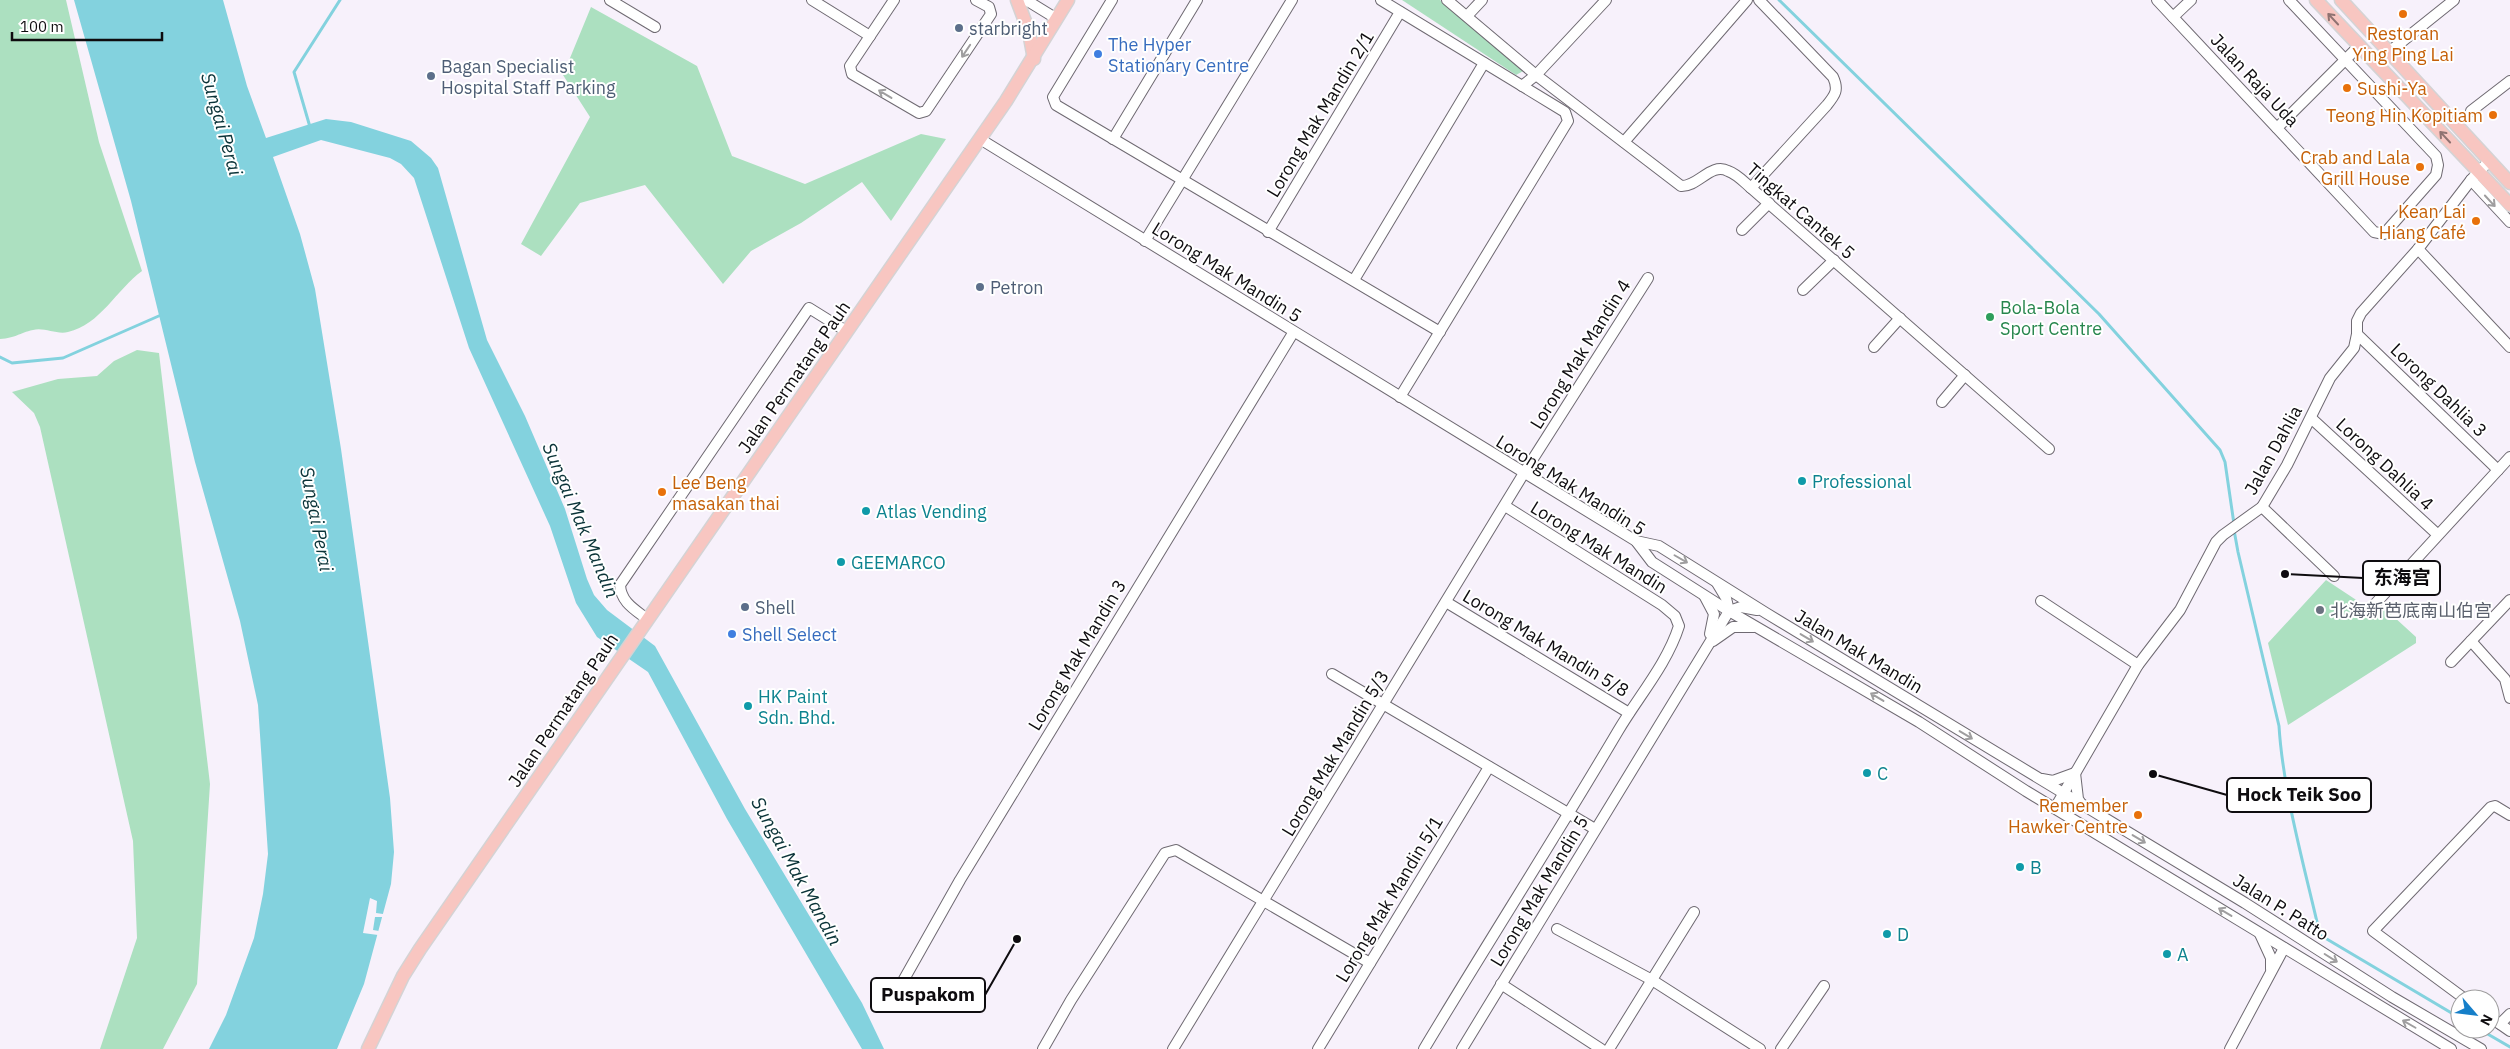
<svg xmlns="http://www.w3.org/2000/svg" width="2510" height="1049" viewBox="0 0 2510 1049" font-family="'IBM Plex Sans','Noto Sans SC',sans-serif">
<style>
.green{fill:#ace0c0}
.water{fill:#83d2de}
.pier{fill:#f7f1fb}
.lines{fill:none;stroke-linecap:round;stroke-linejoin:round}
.stream{stroke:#83d2de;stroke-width:3}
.minor-casing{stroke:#6f6a72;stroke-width:12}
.major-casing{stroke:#d4d3d4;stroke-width:15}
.minor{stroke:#fff;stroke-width:10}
.major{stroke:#f8c6c1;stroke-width:12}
.oneway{stroke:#8f7271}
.oneway2{stroke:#9f9e9f}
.food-dot{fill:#e8710a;stroke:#fff;stroke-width:2}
.service-dot{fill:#5c6f8a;stroke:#fff;stroke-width:2}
.shop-dot{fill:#3f7fe0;stroke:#fff;stroke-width:2}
.leisure-dot{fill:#2e9e5b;stroke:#fff;stroke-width:2}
.culture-dot{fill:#0f9aa8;stroke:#fff;stroke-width:2}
.worship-dot{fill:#6b7280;stroke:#fff;stroke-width:2}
.labels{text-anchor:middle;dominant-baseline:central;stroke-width:4;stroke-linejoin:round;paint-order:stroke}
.service-label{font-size:18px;fill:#4e5e75;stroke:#fff;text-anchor:start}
.food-label{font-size:18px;fill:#c56008;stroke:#fff;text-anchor:end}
.shop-label{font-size:18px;fill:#366cbe;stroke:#fff;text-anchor:start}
.street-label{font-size:18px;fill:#0e0c0f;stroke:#fff}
.leisure-label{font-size:18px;fill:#27864d;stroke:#fff;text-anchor:start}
.culture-label{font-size:18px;fill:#0d838f;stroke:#fff;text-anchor:start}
.worship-label{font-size:18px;fill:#5b616d;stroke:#fff;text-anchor:start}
.water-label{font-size:19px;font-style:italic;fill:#0a3338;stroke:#fff}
.leader{fill:none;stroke:#0e0c0f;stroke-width:2}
.callout-dot{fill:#0e0c0f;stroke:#fff;stroke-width:2}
.callout{fill:#fff;stroke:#0e0c0f;stroke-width:2}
.callout-label{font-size:19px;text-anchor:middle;font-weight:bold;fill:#0e0c0f}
</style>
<rect width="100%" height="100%" fill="#f7f1fb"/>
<g class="green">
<path d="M0 0H66L99 142 142 271C117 289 100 325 68 332 57 335 44 327 33 330 19 333 16 338 0 339Z"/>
<polygon points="1402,0 1440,0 1525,70 1516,75"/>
<polygon points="591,7 697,66 732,156 805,184 921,134 946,139 891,221 862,182 801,223 751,251 723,284 645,185 580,203 541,256 521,244 590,117 563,75"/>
<polygon points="137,350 159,353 210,784 197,984 163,1049 100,1049 137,938 133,841 40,427 34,413 12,392 58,379 97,376 114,361"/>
<polygon points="2326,580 2376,613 2382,606 2416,637 2416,643 2288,725 2268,643"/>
</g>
<polygon class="water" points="74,0 223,0 247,86 266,138 326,119 351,122 411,141 431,158 438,168 487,340 525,416 565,509 587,579 594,595 607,610 655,646 745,809 862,1003 884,1049 862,1049 727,819 648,672 597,637 576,603 550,526 469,348 414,178 401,164 390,158 321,140 273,157 300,234 315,289 341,449 390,798 394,852 391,884 364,984 337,1049 209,1049 226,1015 254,938 263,894 268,854 258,705 240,621 195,462 131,201"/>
<polygon class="pier" points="370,898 377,901 376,913 383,914 383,917 375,917 373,930 379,931 378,935 363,933"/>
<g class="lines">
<g class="stream">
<polyline points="1779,0 2099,314 2220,450 2225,462 2234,524"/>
<polyline points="310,127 294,72 340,0"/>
<polyline points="0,357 12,363 63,358 161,315"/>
<path d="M2234 530 2238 552 2279 726C2283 792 2305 869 2320 935L2460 1018"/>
<polyline points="2479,1029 2510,1047"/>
</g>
<defs>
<g id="minor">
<polyline points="610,0 655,27"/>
<polyline points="812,0 870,36"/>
<polyline points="894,0 850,66 852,74 919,113 926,111 991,14 989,7 976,0"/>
<polyline points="1026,0 1057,19"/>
<polyline points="1112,0 1053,97 1056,105 1440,332"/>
<polyline points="1381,0 1565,112 1568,121 1400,397"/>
<path d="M1447 0 1536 75 1681 186C1698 187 1711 162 1728 171 1737 174 1744 182 1751 188L2049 449"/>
<polyline points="2157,0 2374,232 2384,234 2436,175 2438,165 2436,156 2289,0"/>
<polyline points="1467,16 1482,0"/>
<polyline points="2173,17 2191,0"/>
<polyline points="2389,52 2454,0"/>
<polyline points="1522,86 1536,75 1606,0"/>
<polyline points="2471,111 2510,81"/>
<polyline points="2277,128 2359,46"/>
<polyline points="980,139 1636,541 1652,562 1729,611 1919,722 2026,791 2451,1049"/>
<polyline points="1113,139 1197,0"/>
<polyline points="1624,142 1747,0"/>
<polyline points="2471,180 2510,222"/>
<path d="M1751 188 1827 105C1835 95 1839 90 1833 77L1759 0"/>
<polyline points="1742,230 1769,203"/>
<polyline points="1268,232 1400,12"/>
<polyline points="1145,241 1292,0"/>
<polyline points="2418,249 2510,347"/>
<polyline points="1354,280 1484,63"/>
<polyline points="1803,290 1834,260"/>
<polyline points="2357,334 2498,470"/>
<polyline points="1874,347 1900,318"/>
<polyline points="1942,402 1965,375"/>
<polyline points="2311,418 2437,534"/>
<polyline points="2262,507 2334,576"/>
<polyline points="1636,541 1659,546 1766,613 2245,903 2392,997 2481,1049"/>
<polyline points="1717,583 1726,598 1729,611"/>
<polyline points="1705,597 1714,614 1710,634"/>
<polyline points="2041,601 2138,665"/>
<polyline points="1446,602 1629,713"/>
<polyline points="2374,605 2510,457"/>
<polyline points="1729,611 1741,607 1757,610"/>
<path d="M647 619C634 609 621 602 620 585L809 308 846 331"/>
<polyline points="1713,641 1733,627 1754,627"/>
<polyline points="2471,641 2505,679 2510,698"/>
<polyline points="2451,662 2510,600"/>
<polyline points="1332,674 1595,829"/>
<polyline points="2075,773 2078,799 2082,805"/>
<polyline points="2042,779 2053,781 2075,773"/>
<polyline points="2055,808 2138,665 2180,610 2216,542 2223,535 2262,507 2287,465 2330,378 2354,348 2357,334 2357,321 2361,313 2418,249 2471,180 2489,161"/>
<polyline points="1557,929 1652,980 1760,1049"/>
<polyline points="2260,934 2271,958 2271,969"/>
<polyline points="1501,984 1601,1049"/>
<polyline points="894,997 960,880 1293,333"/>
<polyline points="2465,999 2373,931 2491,807 2495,806 2510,815"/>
<polyline points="2490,1017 2510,1031"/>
<polyline points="2500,1024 2510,1014"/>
<polyline points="1043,1049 1071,1000 1165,853 1176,850 1370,963"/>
<polyline points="1173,1049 1524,473 1648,278"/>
<polyline points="1318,1049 1489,767"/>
<path d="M1424 1049C1488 942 1555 838 1618 731 1638 697 1667 664 1679 626L1675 616 1662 605 1505 506"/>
<polyline points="1462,1049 1729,611"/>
<polyline points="1609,1049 1694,912"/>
<polyline points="1781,1049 1824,986"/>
<polyline points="2230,1049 2284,948"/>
</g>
<g id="major">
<polyline points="1017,0 1029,32 1034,59"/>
<polyline points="2316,0 2510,205"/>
<polyline points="2341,0 2510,183"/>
<polyline points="368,1049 403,976 420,949 1006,101 1068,0"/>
</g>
</defs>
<use href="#minor" class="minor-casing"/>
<use href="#major" class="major-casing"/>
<use href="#minor" class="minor"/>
<use href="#major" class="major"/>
</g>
<defs><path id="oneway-shaft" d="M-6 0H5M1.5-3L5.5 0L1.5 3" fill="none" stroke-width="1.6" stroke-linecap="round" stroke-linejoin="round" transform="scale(1.25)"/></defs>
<g class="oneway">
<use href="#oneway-shaft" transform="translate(2333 19) rotate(-133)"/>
<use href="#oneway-shaft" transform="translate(2445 137) rotate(-133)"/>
</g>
<g class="oneway2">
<use href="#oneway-shaft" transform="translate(966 51) rotate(124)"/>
<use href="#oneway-shaft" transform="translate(885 94) rotate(-149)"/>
<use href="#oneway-shaft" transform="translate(2490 201) rotate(47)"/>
<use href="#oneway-shaft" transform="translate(1681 559) rotate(30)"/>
<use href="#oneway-shaft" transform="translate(1807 638) rotate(31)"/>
<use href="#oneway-shaft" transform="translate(1877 697) rotate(-149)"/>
<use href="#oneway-shaft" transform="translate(1966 735) rotate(31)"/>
<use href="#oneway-shaft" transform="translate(2139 839) rotate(31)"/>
<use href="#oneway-shaft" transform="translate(2225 912) rotate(-149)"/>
<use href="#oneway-shaft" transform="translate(2331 958) rotate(32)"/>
<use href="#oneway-shaft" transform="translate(2409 1024) rotate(-150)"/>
</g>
<g class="food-dot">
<circle cx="2403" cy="14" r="5"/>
<circle cx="2347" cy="88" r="5"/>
<circle cx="2493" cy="115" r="5"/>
<circle cx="2420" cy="167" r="5"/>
<circle cx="2476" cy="221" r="5"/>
<circle cx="662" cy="492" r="5"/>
<circle cx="2138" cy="815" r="5"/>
</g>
<g class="service-dot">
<circle cx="959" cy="28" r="5"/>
<circle cx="431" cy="76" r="5"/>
<circle cx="980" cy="287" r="5"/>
<circle cx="745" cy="607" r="5"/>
</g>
<g class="shop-dot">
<circle cx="1098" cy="54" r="5"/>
<circle cx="732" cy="634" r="5"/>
</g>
<circle class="leisure-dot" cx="1990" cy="317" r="5"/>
<g class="culture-dot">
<circle cx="1802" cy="481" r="5"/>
<circle cx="866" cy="511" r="5"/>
<circle cx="841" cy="562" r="5"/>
<circle cx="748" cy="706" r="5"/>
<circle cx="1867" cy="773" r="5"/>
<circle cx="2020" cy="867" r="5"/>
<circle cx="1887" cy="934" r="5"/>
<circle cx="2167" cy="954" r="5"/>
</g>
<circle class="worship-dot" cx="2320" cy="610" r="5"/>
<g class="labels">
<g class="service-label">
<text x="969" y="28">starbright</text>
<text x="441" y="66">Bagan Specialist<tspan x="441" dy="21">Hospital Staff Parking</tspan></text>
<text x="990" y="287">Petron</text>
<text x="755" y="607">Shell</text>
</g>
<g class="food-label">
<text x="2403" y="33" text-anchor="middle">Restoran<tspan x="2403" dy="21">Ying Ping Lai</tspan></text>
<text x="2357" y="88" text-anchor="start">Sushi-Ya</text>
<text x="2483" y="115">Teong Hin Kopitiam</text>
<text x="2410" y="157">Crab and Lala<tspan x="2410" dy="21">Grill House</tspan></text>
<text x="2466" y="211">Kean Lai<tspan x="2466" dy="21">Hiang Café</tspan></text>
<text x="672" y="482" text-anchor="start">Lee Beng<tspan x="672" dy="21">masakan thai</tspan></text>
<text x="2128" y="805">Remember<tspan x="2128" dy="21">Hawker Centre</tspan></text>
</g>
<g class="shop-label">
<text x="1108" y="44">The Hyper<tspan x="1108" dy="21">Stationary Centre</tspan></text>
<text x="742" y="634">Shell Select</text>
</g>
<g class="street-label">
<text transform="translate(2255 80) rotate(47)">Jalan Raja Uda</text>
<text transform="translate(1320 114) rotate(-59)">Lorong Mak Mandin 2/1</text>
<text transform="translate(1801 211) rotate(41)">Tingkat Cantek 5</text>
<text transform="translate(1227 272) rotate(32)">Lorong Mak Mandin 5</text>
<text transform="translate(1580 354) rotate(-58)">Lorong Mak Mandin 4</text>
<text transform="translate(794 377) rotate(-55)">Jalan Permatang Pauh</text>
<text transform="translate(2439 390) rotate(44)">Lorong Dahlia 3</text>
<text transform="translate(2273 450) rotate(-61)">Jalan Dahlia</text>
<text transform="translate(2385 464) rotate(43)">Lorong Dahlia 4</text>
<text transform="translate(1571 485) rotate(32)">Lorong Mak Mandin 5</text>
<text transform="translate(1599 547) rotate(32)">Lorong Mak Mandin</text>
<text transform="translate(1546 643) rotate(31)">Lorong Mak Mandin 5/8</text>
<text transform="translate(1859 651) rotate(31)">Jalan Mak Mandin</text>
<text transform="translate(1077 655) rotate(-59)">Lorong Mak Mandin 3</text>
<text transform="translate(563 710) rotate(-56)">Jalan Permatang Pauh</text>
<text transform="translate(1335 753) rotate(-59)">Lorong Mak Mandin 5/3</text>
<text transform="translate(1539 891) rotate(-59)">Lorong Mak Mandin 5</text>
<text transform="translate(1389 899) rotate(-59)">Lorong Mak Mandin 5/1</text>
<text transform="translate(2281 907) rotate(32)">Jalan P. Patto</text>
</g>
<g class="leisure-label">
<text x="2000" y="307">Bola-Bola<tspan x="2000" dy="21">Sport Centre</tspan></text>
</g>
<g class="culture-label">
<text x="1812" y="481">Professional</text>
<text x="876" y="511">Atlas Vending</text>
<text x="851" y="562">GEEMARCO</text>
<text x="758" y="696">HK Paint<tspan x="758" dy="21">Sdn. Bhd.</tspan></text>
<text x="1877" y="773">C</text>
<text x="2030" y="867">B</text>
<text x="1897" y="934">D</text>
<text x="2177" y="954">A</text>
</g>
<g class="worship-label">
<text x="2330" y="610">北海新芭底南山伯宫</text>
</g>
<g class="water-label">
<text transform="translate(222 124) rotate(74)">Sungai Perai</text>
<text transform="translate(317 519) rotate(79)">Sungai Perai</text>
<text transform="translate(581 520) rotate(67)">Sungai Mak Mandin</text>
<text transform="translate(797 871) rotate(61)">Sungai Mak Mandin</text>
</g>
</g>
<path class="leader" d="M2285 574L2363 578M2153 774L2227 795M1017 939L985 995"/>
<g class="callout-dot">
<circle cx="2285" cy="574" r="5"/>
<circle cx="2153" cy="774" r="5"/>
<circle cx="1017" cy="939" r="5"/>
</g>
<g class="callout">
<rect x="2363" y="561" width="77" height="34" rx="5"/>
<rect x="2227" y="778" width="144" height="34" rx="5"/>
<rect x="871" y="978" width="114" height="34" rx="5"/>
</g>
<g class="callout-label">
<text x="2402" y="584">东海宫</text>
<text x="2299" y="801">Hock Teik Soo</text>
<text x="928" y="1001">Puspakom</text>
</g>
<g transform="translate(2475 1014) rotate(118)"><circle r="24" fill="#ffffff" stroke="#9f9e9f"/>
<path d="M0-4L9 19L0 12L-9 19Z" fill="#167fc9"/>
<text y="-8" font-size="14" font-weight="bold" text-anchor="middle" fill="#0e0c0f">N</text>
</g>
<path d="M12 32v8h150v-8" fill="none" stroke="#0e0c0f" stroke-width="2.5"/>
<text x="20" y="32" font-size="15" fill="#0e0c0f" stroke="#ffffff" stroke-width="4" paint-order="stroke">100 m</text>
</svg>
